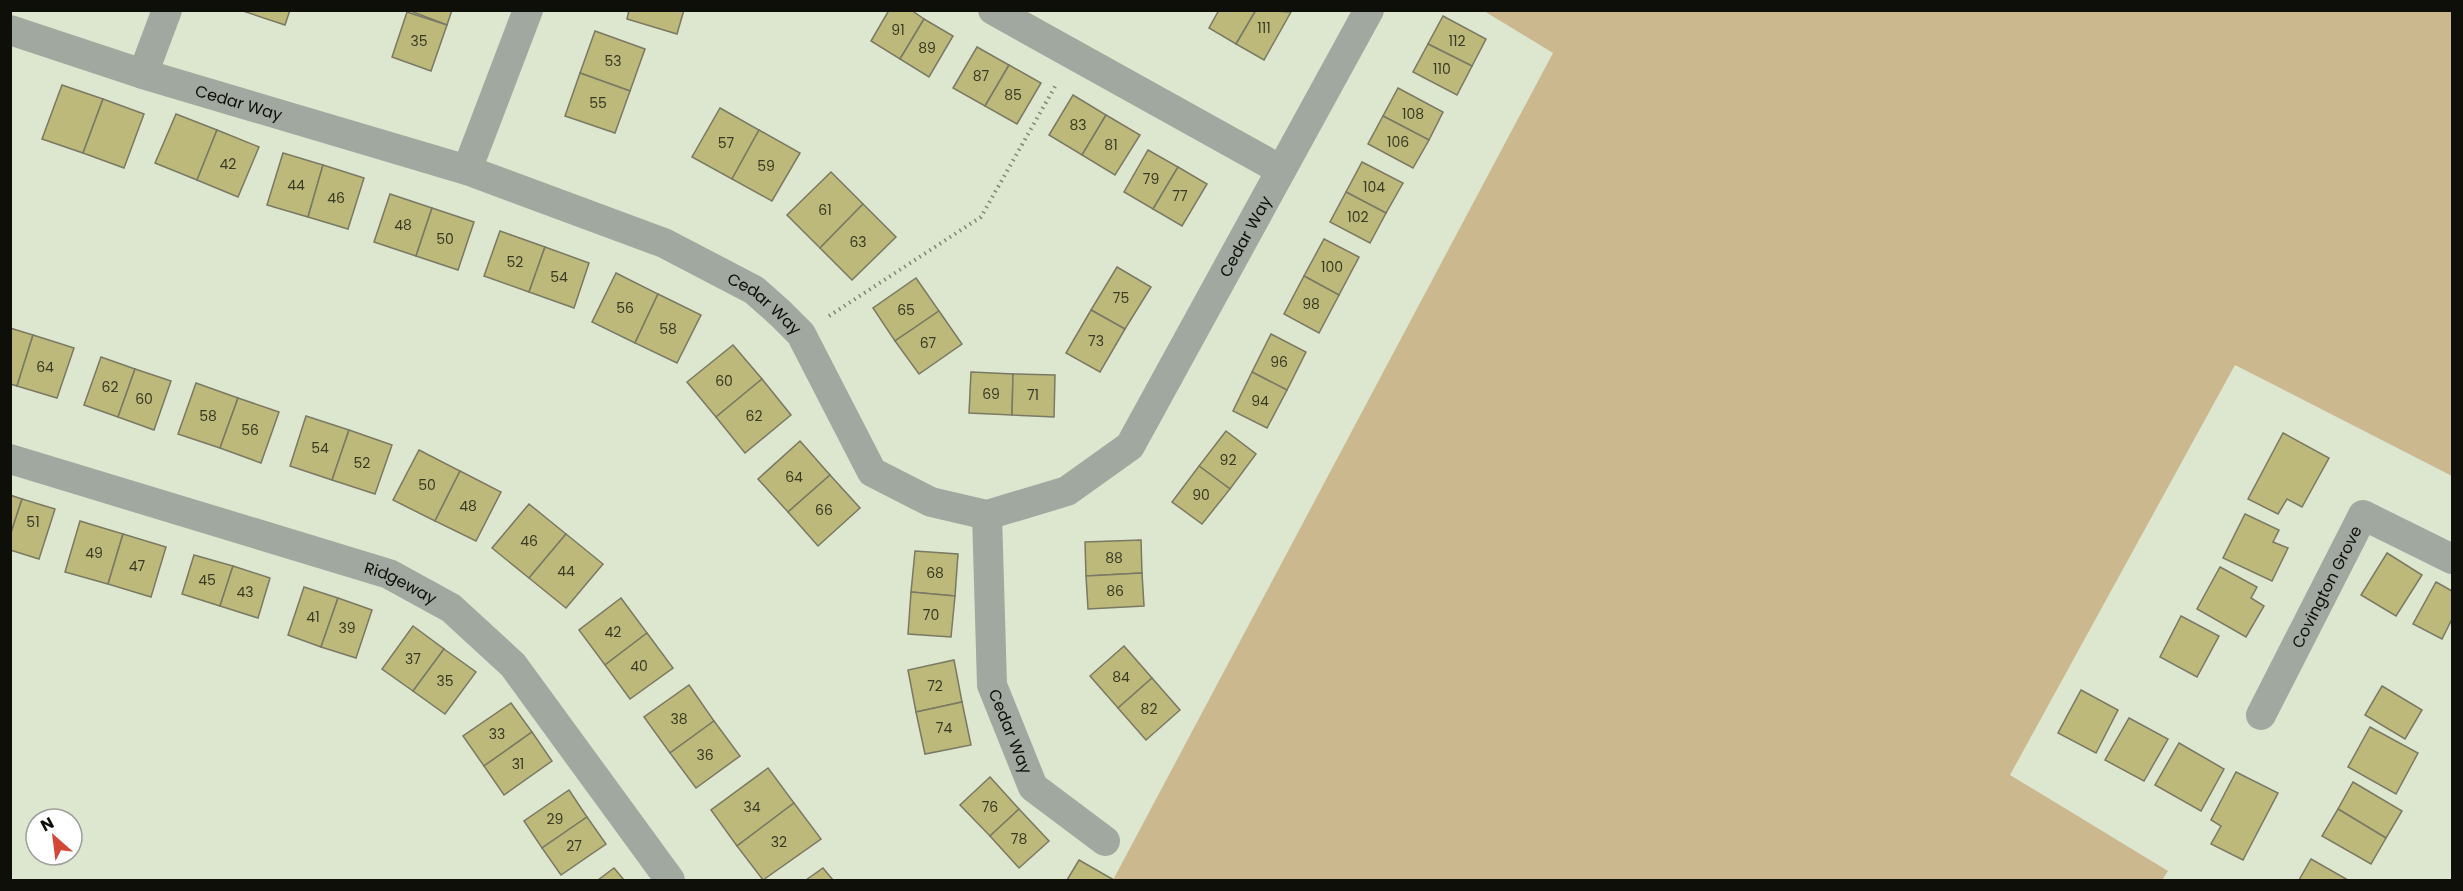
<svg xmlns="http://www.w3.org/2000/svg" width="2463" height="891" viewBox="0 0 2463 891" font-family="Poppins,sans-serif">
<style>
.green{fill:#cbb88f}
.building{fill:#bcb97a;stroke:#7a7963;stroke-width:1.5}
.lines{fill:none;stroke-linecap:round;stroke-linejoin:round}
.path{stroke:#818676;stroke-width:4;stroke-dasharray:1.5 4.5;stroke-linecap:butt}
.street{stroke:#a1a8a0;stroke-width:30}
.labels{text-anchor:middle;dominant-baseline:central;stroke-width:4.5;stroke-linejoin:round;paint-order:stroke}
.number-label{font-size:14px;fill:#393a24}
.street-label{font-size:16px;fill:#0d0f08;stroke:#fff}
</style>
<rect width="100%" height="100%" fill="#dde6ce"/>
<polygon class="green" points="1484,11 2452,11 2452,476 2235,365 2010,775 2168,871 2162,880 1113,880 1553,53"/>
<g class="building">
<polygon points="240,10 290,10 285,25"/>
<polygon points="408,10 452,10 447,25"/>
<polygon points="629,10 684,10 677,34 627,19"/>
<polygon points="889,10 911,10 924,19 900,59 871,41"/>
<polygon points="1219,10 1256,10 1236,44 1209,28"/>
<polygon points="1256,10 1291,12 1264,60 1236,44"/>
<polygon points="407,12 447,25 431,71 392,57"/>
<polygon points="1443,16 1486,39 1472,66 1428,44"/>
<polygon points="924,19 953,36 929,77 900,59"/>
<polygon points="595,31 645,49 630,91 580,73"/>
<polygon points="1428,44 1472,66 1457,95 1413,72"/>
<polygon points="977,47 1009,65 985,106 953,88"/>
<polygon points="1009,65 1041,83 1017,124 985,106"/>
<polygon points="580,73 630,91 615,133 565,116"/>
<polygon points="62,85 103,99 83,153 42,139"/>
<polygon points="1398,88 1443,112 1429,140 1383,116"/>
<polygon points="1073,95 1106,115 1082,155 1049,135"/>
<polygon points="103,99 144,114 124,168 83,153"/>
<polygon points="720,108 759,130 732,179 692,157"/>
<polygon points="176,114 217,130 197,180 155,163"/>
<polygon points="1106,115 1140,135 1115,175 1082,155"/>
<polygon points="1383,116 1429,140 1413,168 1368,144"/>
<polygon points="217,130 259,147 238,197 197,180"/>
<polygon points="759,130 800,153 772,201 732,179"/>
<polygon points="1148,150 1178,167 1153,209 1124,192"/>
<polygon points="283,153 323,165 308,217 267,205"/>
<polygon points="1362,162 1403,183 1386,213 1346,192"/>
<polygon points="323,165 364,178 348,229 308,217"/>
<polygon points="1178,167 1207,184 1182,226 1153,209"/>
<polygon points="831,172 863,204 820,248 787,215"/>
<polygon points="1346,192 1386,213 1370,243 1330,222"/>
<polygon points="390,194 432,208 416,256 374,242"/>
<polygon points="863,204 896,237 852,280 820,248"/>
<polygon points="432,208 474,222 458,270 416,256"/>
<polygon points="500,231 545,247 529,292 484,276"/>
<polygon points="1324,239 1359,257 1339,295 1304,276"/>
<polygon points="545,247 589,263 574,308 529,292"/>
<polygon points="1117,267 1151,287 1125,329 1091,310"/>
<polygon points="616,273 658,294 635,343 592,322"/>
<polygon points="1304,276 1339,295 1319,333 1284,314"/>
<polygon points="916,278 939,311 895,341 873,308"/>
<polygon points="658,294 701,315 677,363 635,343"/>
<polygon points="1091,310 1125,329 1100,372 1066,353"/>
<polygon points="939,311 962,344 919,374 895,341"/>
<polygon points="10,328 33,335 17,386 10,384"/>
<polygon points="1271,334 1306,352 1287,390 1252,372"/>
<polygon points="33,335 74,348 57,398 17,386"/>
<polygon points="733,345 762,379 716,417 687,382"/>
<polygon points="101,357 135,369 118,417 84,405"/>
<polygon points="135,369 171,381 154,430 118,417"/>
<polygon points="971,372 1013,374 1012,415 969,413"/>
<polygon points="1252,372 1287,390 1267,428 1233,411"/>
<polygon points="1013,374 1055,375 1054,417 1012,415"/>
<polygon points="762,379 791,415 745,453 716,417"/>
<polygon points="196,383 238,398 220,448 178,434"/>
<polygon points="238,398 279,412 261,463 220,448"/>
<polygon points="306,416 349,430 332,480 290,466"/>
<polygon points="349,430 392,445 375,494 332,480"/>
<polygon points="1226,431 1256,454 1230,489 1199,466"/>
<polygon points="2283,433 2329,458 2302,507 2287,499 2278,514 2248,499"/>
<polygon points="800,441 830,475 788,512 758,479"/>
<polygon points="419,450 460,471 435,521 393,500"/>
<polygon points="1199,466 1230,489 1202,524 1172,502"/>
<polygon points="460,471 501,492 476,541 435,521"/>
<polygon points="830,475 860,508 818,546 788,512"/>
<polygon points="10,495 22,499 10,536"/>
<polygon points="22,499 55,509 39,559 10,550 10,536"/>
<polygon points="529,504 566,534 529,578 492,548"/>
<polygon points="2245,514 2279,530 2273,542 2288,548 2272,581 2223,558"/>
<polygon points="80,521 123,534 108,584 65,572"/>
<polygon points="123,534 166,547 151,597 108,584"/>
<polygon points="566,534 603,564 566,608 529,578"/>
<polygon points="1141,540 1142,573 1086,576 1085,542"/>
<polygon points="915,551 958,554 955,596 911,592"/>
<polygon points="2387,553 2422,575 2396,616 2361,595"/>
<polygon points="194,555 233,566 220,606 182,594"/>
<polygon points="233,566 270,578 258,618 220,606"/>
<polygon points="2220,567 2257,587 2251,598 2264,606 2246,637 2197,609"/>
<polygon points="1142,573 1144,606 1088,609 1086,576"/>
<polygon points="2436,582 2452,591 2452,619 2442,639 2413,624"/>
<polygon points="304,587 338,598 321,647 288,635"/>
<polygon points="911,592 955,596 951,637 908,634"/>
<polygon points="338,598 372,610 356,658 321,647"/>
<polygon points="621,598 647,633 605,665 579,630"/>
<polygon points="2181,616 2219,636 2197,677 2160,657"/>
<polygon points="413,626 444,649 413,691 382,669"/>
<polygon points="647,633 673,668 630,699 605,665"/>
<polygon points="1124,646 1152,678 1118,708 1090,676"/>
<polygon points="444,649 476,672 445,714 413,691"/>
<polygon points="954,660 962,702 916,712 908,670"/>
<polygon points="1152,678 1180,710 1146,740 1118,708"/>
<polygon points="689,685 714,721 670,753 644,717"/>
<polygon points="2382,686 2422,710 2405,739 2365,715"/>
<polygon points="2081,690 2118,710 2096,753 2058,733"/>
<polygon points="962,702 971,745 925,754 916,712"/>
<polygon points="511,703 532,732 484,766 463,736"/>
<polygon points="2129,718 2168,739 2144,781 2105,760"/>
<polygon points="714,721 740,756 696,788 670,753"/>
<polygon points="2370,727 2418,753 2396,794 2348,767"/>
<polygon points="532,732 552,761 504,795 484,766"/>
<polygon points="2179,743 2224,769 2201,811 2155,785"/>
<polygon points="768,768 794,803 737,846 711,810"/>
<polygon points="2236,772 2278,793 2243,860 2211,844 2221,826 2211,820"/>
<polygon points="990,777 1019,809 990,836 960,805"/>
<polygon points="2353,782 2402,811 2386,838 2338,809"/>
<polygon points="569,790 587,817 542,848 524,821"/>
<polygon points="794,803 821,839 763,880 737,846"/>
<polygon points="1019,809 1049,841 1019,868 990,836"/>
<polygon points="2338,809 2386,838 2371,864 2322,836"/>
<polygon points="587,817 606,844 561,875 542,848"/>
<polygon points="2311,859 2348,880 2299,880"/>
<polygon points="1079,860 1114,880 1067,880"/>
<polygon points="614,868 624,880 598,880"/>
<polygon points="823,868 833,880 806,880"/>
</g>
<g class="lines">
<polyline class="path" points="829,316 981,217 1057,83"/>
<g class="street">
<polyline points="993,10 1281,170"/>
<path id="s1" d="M10 30 143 74 467 170 664 243 754 290 780 313 801 334 872 472 931 502 987 515 1067 491 1130 446 1369 10"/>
<polyline points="143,74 167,10"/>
<polyline points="467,170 528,10"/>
<path id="s2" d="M10 459 389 574 451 608 513 665 670 880"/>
<path id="s3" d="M987 515 992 685 1033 787 1105 841"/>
<path id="s4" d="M2261 715 2363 515 2452 559"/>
</g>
</g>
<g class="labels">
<g class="number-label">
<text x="1264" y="28">111</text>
<text x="898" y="30">91</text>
<text x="419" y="41">35</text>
<text x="1457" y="41">112</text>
<text x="927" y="48">89</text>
<text x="613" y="61">53</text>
<text x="1442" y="69">110</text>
<text x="981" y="76">87</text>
<text x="1013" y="95">85</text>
<text x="598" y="103">55</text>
<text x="1413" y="114">108</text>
<text x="1078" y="125">83</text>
<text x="1398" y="142">106</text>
<text x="726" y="143">57</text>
<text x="1111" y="145">81</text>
<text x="228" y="164">42</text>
<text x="766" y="166">59</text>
<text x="1151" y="179">79</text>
<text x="296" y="185">44</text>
<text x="1374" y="187">104</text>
<text x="1180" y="196">77</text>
<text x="336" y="198">46</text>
<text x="825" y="210">61</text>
<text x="1358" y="217">102</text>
<text x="403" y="225">48</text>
<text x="445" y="239">50</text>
<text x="858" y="242">63</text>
<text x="515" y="262">52</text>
<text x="1332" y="267">100</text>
<text x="559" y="277">54</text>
<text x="1121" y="298">75</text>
<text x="1311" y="304">98</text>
<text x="625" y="308">56</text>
<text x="906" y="310">65</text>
<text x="668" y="329">58</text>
<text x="1096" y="341">73</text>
<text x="928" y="343">67</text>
<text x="1279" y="362">96</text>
<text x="45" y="367">64</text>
<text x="724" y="381">60</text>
<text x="110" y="387">62</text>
<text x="991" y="394">69</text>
<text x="1033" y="395">71</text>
<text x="144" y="399">60</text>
<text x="1260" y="401">94</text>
<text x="208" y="416">58</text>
<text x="754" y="416">62</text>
<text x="250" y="430">56</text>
<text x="320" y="448">54</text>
<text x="1228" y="460">92</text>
<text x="362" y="463">52</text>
<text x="794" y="477">64</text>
<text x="427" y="485">50</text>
<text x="1201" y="495">90</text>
<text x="468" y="506">48</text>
<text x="824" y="510">66</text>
<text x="33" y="522">51</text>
<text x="529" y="541">46</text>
<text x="94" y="553">49</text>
<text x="1114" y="558">88</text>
<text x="137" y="566">47</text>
<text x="566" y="571">44</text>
<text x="935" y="573">68</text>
<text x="207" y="580">45</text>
<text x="1115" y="591">86</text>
<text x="245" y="592">43</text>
<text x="931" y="615">70</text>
<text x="313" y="617">41</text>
<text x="347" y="628">39</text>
<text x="613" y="632">42</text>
<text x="413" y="659">37</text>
<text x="639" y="666">40</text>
<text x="1121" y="677">84</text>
<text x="445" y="681">35</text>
<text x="935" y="686">72</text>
<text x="1149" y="709">82</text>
<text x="679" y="719">38</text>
<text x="944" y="728">74</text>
<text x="497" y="734">33</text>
<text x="705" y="755">36</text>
<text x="518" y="764">31</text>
<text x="752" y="807">34</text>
<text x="990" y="807">76</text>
<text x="555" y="819">29</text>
<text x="1019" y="839">78</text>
<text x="779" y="842">32</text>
<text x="574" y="846">27</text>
</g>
<g class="street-label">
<text stroke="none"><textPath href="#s1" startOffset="240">Cedar Way</textPath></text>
<text stroke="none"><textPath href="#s1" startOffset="1533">Cedar Way</textPath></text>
<text stroke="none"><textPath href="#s1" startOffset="806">Cedar Way</textPath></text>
<text stroke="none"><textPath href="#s2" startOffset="410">Ridgeway</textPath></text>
<text stroke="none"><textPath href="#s4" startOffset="144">Covington Grove</textPath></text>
<text stroke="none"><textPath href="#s3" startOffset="220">Cedar Way</textPath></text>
</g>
</g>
<rect width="2463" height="891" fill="none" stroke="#0d0f08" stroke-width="24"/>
<g transform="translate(54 837) rotate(332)"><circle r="28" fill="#ffffff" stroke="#9e9f9c" stroke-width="1.5"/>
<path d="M0-4.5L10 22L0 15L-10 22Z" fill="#d44737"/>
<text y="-9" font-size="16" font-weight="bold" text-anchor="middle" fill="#0d0f08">N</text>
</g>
</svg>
